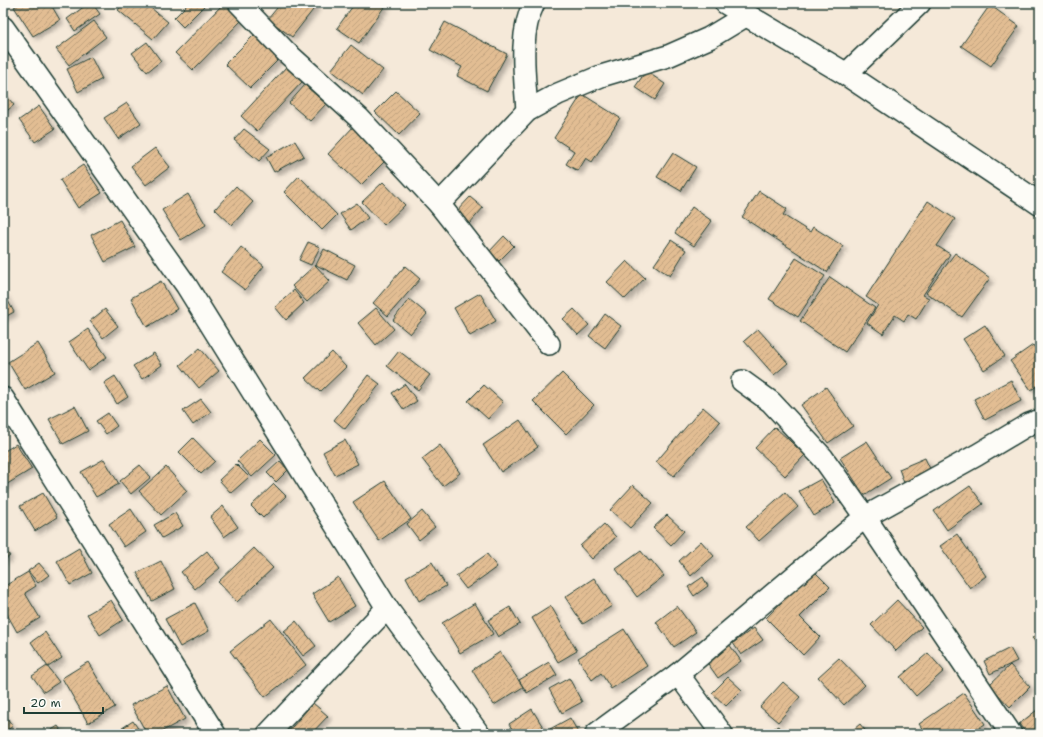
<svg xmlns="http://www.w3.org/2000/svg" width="1043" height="737" viewBox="0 0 1043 737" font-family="'Shantell Sans',sans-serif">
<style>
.building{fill:url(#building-hatch);stroke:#1f3d34;filter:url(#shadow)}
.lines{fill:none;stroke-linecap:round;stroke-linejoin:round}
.street-casing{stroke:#1f3d34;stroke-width:24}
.secondary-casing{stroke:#1f3d34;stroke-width:25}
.street{stroke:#fdfcf7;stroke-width:21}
.secondary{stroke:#fdfcf7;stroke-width:22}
</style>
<defs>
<pattern id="building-hatch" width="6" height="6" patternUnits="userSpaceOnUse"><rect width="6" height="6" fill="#e2bd93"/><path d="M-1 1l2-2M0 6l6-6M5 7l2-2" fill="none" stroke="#c1a37f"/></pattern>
<filter id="shadow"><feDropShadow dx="3.5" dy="3.5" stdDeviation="2" flood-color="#0004"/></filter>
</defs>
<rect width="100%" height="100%" fill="#f5e9d9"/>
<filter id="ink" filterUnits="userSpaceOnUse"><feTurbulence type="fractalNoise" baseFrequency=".025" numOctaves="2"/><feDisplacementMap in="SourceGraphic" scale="8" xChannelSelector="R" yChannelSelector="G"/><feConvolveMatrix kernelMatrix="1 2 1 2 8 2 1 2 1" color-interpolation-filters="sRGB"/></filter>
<g filter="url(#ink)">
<g class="building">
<polygon points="21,3 50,3 60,20 33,36 14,7"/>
<polygon points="89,3 92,3 100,14 75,31 67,19"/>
<polygon points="124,3 145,3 168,22 153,39 118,10"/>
<polygon points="189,3 207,3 183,27 174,18"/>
<polygon points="224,3 226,3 243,19 193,70 175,53"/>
<polygon points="281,3 312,3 316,6 292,37 268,19"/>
<polygon points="355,3 387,3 359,43 337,28"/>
<polygon points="990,5 1019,26 991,66 961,46"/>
<polygon points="94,21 106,37 69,65 56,49"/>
<polygon points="445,22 507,54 487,91 457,76 462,67 430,50"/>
<polygon points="255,34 280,58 250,88 225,64"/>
<polygon points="147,42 161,61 147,72 132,53"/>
<polygon points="351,45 383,70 363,95 331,70"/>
<polygon points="91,57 102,79 78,92 67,69"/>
<polygon points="286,67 302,82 257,131 241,116"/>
<polygon points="646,71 665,84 655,100 635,87"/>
<polygon points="305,85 326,104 310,121 289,103"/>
<polygon points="396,91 420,113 399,135 375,112"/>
<polygon points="5,94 14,105 3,114 3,96"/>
<polygon points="582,94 620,118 592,162 586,158 578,171 566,164 574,151 554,138"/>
<polygon points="127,103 141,123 118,139 104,118"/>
<polygon points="39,106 55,129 35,142 19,120"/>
<polygon points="354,126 388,158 361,185 328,154"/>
<polygon points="244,129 270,149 259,161 234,140"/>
<polygon points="295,141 304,156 274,172 266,157"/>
<polygon points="155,148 170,167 146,185 131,166"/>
<polygon points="673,153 696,167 681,191 657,177"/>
<polygon points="83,165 102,193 78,208 60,180"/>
<polygon points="299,176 337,215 322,230 284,192"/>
<polygon points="383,182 405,205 384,225 362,202"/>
<polygon points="236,186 253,202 232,225 215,209"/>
<polygon points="759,191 787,209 783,215 810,232 813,227 843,246 827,272 742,217"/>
<polygon points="188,194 206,225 181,240 162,210"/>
<polygon points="470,197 483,208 469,224 455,213"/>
<polygon points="928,201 955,219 937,246 950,254 923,295 929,298 916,319 908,314 904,321 895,315 883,334 867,323 878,305 866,297"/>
<polygon points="357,203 368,218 351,230 340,214"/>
<polygon points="692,207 712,221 694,246 675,233"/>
<polygon points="120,220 135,247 105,262 91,235"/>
<polygon points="504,236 514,246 499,261 489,252"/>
<polygon points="671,240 686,250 670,276 654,265"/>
<polygon points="308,242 320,247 311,265 299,260"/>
<polygon points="241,247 264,266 245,290 221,272"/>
<polygon points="324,249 355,265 347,280 316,265"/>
<polygon points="955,253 990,278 962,317 926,293"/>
<polygon points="796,258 825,276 798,317 769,299"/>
<polygon points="627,261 645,278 625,299 607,282"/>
<polygon points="315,265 330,281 307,302 292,286"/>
<polygon points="405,266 420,279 388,316 373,303"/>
<polygon points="830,277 875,308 845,352 800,321"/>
<polygon points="161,281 177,309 147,327 131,298"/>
<polygon points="294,290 304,303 286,320 275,307"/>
<polygon points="3,292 14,312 3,318"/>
<polygon points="480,293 496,321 470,336 454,308"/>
<polygon points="409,299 427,314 410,334 393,320"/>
<polygon points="376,308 394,329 376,345 358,323"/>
<polygon points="105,309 118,326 103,338 90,321"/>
<polygon points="574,309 589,325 578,335 563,319"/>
<polygon points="605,314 621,326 605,348 589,336"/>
<polygon points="985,325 1005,356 984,370 963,339"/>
<polygon points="88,329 107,357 88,370 69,342"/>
<polygon points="758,329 788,363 774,375 744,341"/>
<polygon points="38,343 55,372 25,390 8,362"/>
<polygon points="1033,345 1040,354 1040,384 1031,390 1010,361"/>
<polygon points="200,348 219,371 199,388 180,365"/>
<polygon points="399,351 430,375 418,390 387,366"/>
<polygon points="332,352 346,367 320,392 305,378"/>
<polygon points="154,353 162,365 142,379 133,366"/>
<polygon points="562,373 594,405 566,434 533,401"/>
<polygon points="368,375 380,384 345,429 334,420"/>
<polygon points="115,376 128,397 117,404 104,383"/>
<polygon points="1011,380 1021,401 985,420 974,399"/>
<polygon points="405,384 417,401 404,410 392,393"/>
<polygon points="484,385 503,402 488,419 468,401"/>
<polygon points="826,387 853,426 828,443 801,405"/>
<polygon points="201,399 211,412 193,425 183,411"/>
<polygon points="75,406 88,431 63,444 49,419"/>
<polygon points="703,407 720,422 674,476 656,462"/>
<polygon points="108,413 117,426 106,434 96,421"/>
<polygon points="520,420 538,447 501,472 483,445"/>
<polygon points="775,427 805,455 785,476 755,448"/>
<polygon points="193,438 215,461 201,474 179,452"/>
<polygon points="260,439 276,455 252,477 237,461"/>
<polygon points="345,440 358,464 335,475 323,452"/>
<polygon points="867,441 891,478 864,495 840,458"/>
<polygon points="16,444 32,469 4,486 3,484 3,452"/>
<polygon points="440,445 460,473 443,486 422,459"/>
<polygon points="925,458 931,471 904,483 899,469"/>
<polygon points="104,459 119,484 96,497 81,472"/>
<polygon points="280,461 288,470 276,482 267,473"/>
<polygon points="236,464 249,477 231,493 219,480"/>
<polygon points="140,465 151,477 131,494 120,481"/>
<polygon points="166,467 187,491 161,515 139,491"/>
<polygon points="821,479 835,503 814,516 799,491"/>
<polygon points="385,481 411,519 379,541 353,502"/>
<polygon points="274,484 286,496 263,518 251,506"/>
<polygon points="633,485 653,503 630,528 610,510"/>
<polygon points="970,486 983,504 947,530 934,511"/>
<polygon points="785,492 798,507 759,541 746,527"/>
<polygon points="43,493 57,517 35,531 20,506"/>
<polygon points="223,506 238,527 224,537 210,517"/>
<polygon points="131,509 146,532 124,547 109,524"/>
<polygon points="422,511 435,527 419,540 407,524"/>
<polygon points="175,513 183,526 162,538 154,525"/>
<polygon points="667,515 684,531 671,545 653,528"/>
<polygon points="604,524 616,537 592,559 580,546"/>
<polygon points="957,534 986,576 970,588 940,546"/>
<polygon points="701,541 714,556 691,576 679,561"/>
<polygon points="3,547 10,556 3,561"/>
<polygon points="79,548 92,573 70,585 57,561"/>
<polygon points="254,548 273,568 237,602 218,582"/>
<polygon points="207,551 220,568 195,589 181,572"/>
<polygon points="641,551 649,561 651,560 664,576 637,597 616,569"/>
<polygon points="487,554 497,567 466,589 456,576"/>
<polygon points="161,561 175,589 152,601 137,573"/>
<polygon points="432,562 446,586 419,601 406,577"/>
<polygon points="39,563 49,575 38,583 28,571"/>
<polygon points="813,570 830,587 800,617 820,637 803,655 766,618"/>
<polygon points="28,572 36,586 25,593 40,618 17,632 3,607 3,587"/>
<polygon points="338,577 355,606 329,622 312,594"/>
<polygon points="703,577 708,586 694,596 688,587"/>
<polygon points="594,578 612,606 583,624 565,597"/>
<polygon points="111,600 123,620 100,635 87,614"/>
<polygon points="897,600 922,627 896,651 871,625"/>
<polygon points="195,603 209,631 180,647 165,619"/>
<polygon points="475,603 493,634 460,653 442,623"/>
<polygon points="551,606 577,651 558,662 532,618"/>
<polygon points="677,606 696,632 674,647 656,622"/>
<polygon points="510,607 520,624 498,637 488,620"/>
<polygon points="271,619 306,665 265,697 230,651"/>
<polygon points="296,621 316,646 303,656 284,631"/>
<polygon points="754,628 763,640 741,655 733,643"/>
<polygon points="624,629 647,666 611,689 601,673 592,680 578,658"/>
<polygon points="45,632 62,658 48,667 31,642"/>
<polygon points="1040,632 1040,647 1032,638"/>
<polygon points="729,644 741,661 718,678 706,661"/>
<polygon points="1010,648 1017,661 990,674 984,661"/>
<polygon points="500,652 523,687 494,705 472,670"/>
<polygon points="928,653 944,671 916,696 900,677"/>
<polygon points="839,658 865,685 844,705 818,677"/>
<polygon points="88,662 115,707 88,723 62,678"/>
<polygon points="549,662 557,675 527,693 519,680"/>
<polygon points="1010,665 1030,687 1010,707 989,685"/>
<polygon points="47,666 59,682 44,692 32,676"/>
<polygon points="728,677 742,690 726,706 712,693"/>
<polygon points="569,678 582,702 562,713 549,689"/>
<polygon points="783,682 800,697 778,722 760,707"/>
<polygon points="167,686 185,719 157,734 147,734 131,705"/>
<polygon points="964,693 985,724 970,734 926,734 919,724"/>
<polygon points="313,703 328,716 311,734 286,734"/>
<polygon points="532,709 546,732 542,734 515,734 509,724"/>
<polygon points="1037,710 1040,713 1040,734 1027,734 1019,724"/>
<polygon points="3,713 13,726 3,733"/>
<polygon points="570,718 579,734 553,734 550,729"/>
<polygon points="133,721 141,733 118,734 116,732"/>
<polygon points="860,724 868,734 848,734"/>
<polygon points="58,726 64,734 45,734"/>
<polygon points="778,726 783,734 765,734"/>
<polygon points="459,727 464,734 450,734"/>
</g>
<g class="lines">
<defs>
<g id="street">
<polyline points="239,3 286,52 359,118 439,204 549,344"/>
<polyline points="3,27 186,285 387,608 479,734"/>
<polyline points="846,74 920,3"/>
<path d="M527 111C525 77 518 35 534 3"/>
<polyline points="439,204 527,111 558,94 601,76 668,56 709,38 747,15"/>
<polyline points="742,381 771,402 823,458 865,517 1011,734"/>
<polyline points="3,398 215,734"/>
<polyline points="678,674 722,734"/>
<polyline points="268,734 387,608"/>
<polyline points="596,734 678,674 865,517 977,455 1029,424 1040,420"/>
</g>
<polyline id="secondary" points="726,3 846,74 1040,204"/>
</defs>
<use href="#street" class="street-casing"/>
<use href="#secondary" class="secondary-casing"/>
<use href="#street" class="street"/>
<use href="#secondary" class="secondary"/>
</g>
</g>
<rect width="1043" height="737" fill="none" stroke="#fdfcf7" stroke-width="16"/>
<rect x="8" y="8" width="1027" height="721" fill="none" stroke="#1f3d34" stroke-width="1.5" filter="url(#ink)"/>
<path d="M24 707v6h79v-6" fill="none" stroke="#1f3d34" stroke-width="2"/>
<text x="30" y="707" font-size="12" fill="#1f3d34" stroke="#fdfcf7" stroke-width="3" paint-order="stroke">20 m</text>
</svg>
